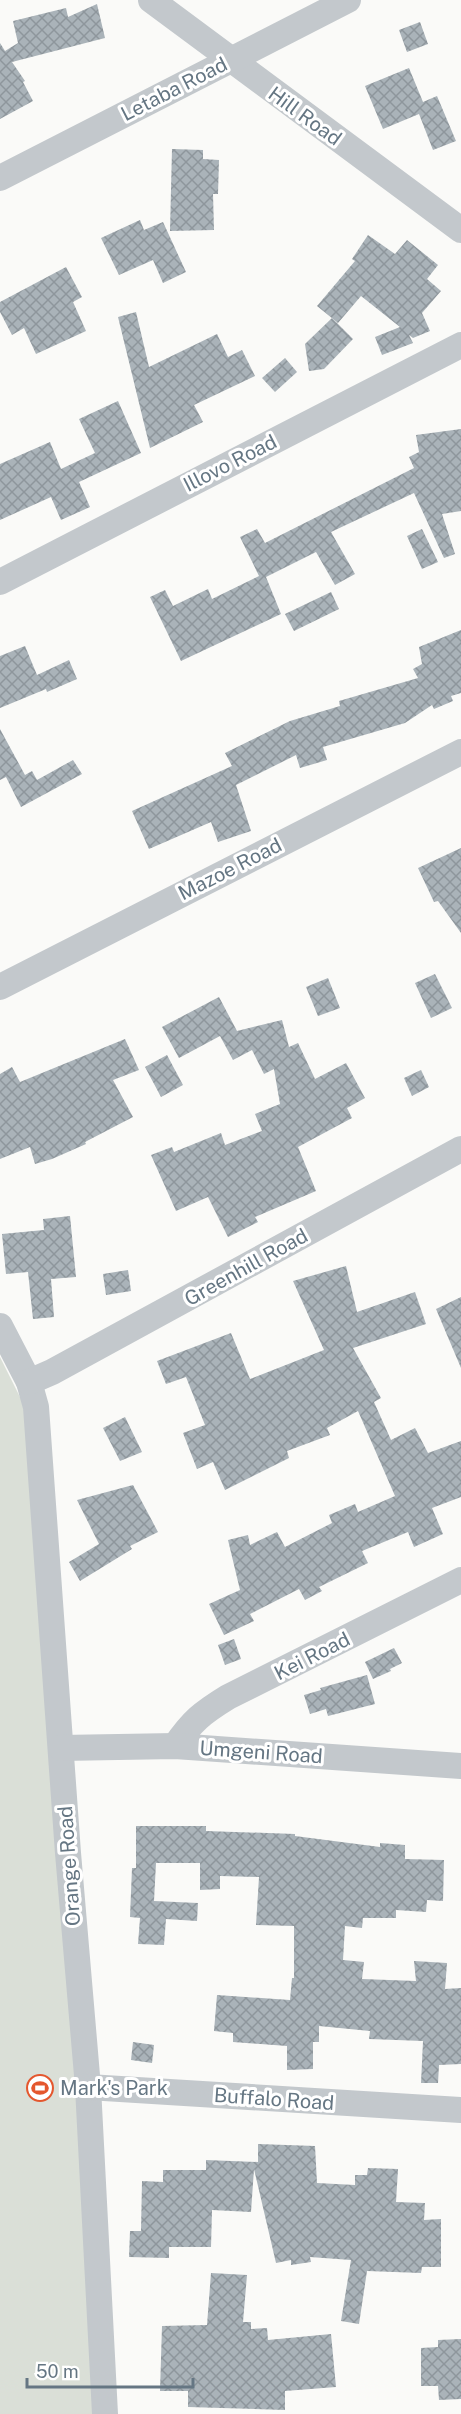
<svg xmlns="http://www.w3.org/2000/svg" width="461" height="2414" viewBox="0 0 461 2414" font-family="'Public Sans',sans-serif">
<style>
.green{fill:#dadfd7}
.building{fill:url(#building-cross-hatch)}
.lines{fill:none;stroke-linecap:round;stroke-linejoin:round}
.street{stroke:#c3c8cc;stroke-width:26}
.labels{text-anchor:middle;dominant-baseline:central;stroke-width:6;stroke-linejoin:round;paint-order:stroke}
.street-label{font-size:20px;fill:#657683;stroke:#fff}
.poi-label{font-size:20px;fill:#657683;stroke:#fff;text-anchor:start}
</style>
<defs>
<pattern id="building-cross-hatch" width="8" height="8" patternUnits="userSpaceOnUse" patternTransform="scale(1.5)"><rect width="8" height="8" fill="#aab3b9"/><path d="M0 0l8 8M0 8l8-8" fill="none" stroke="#8e969c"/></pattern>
</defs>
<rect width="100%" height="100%" fill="#fafaf8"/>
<polygon class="green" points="0,1357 25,1407 63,1762 97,2414 0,2414"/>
<g class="building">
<polygon points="97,4 105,38 12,62 25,81 23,82 33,101 0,119 0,43 5,51 18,43 13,21 66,8 68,17"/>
<polygon points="420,22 428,44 407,52 399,30"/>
<polygon points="409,68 423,102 437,96 456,141 433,150 419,114 383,129 365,86"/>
<polygon points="172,149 203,150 203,159 219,160 218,194 213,194 214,230 170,231"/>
<polygon points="140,220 144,230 163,222 186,272 163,283 153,260 119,275 101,238"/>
<polygon points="368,235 395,254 407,240 438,265 427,279 441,291 422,313 430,331 413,338 409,335 413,343 382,355 375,337 400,327 361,296 338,323 317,306 355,261 352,259"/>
<polygon points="66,267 82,297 73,302 86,331 36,354 24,328 12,335 0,312 0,302"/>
<polygon points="136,312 149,367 217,334 228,357 242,350 255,376 194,405 203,422 150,448 118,317"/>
<polygon points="332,318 353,339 324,369 309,371 305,344"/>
<polygon points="285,358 297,372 275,392 262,378"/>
<polygon points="118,401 141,453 79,482 90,507 61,520 51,497 0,520 0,464 50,442 61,469 95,453 79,419"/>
<polygon points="461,429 461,511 442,514 455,554 444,558 414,493 331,532 355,574 335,585 316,552 266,577 281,614 181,661 150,597 165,590 173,606 208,589 212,599 259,576 240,537 257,529 265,543 414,468 409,457 419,452 416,435"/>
<polygon points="422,529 438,562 422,569 407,536"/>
<polygon points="331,592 339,609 294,631 285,614"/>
<polygon points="461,630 461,693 451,696 453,701 434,709 432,705 405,723 323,747 327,760 300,768 296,755 236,785 251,831 218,842 211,822 149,849 132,811 232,766 225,753 290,721 340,706 339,701 418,678 413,669 422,664 419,647"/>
<polygon points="25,646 37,675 69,660 77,679 47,692 46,689 0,708 0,656"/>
<polygon points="0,729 25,775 32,771 37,780 73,760 82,774 21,807 6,777 0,780"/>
<polygon points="461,848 461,933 438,901 434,902 418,868"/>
<polygon points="435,974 452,1008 431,1018 415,983"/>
<polygon points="328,978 340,1008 318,1016 306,987"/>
<polygon points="219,997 237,1031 282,1020 289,1047 298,1043 315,1079 346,1063 365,1098 347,1108 352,1118 298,1147 316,1191 255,1217 258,1222 228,1237 208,1197 176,1211 151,1155 172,1147 174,1152 221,1133 225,1145 262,1131 255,1114 280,1104 274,1069 264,1074 252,1050 233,1060 220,1036 179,1058 162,1027"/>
<polygon points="125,1039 139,1070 113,1080 133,1117 85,1142 86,1144 52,1159 35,1164 30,1147 0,1159 0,1074 12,1067 20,1082"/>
<polygon points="167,1055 183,1085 161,1097 145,1067"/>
<polygon points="421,1070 429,1087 412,1096 404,1078"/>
<polygon points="70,1216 76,1277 51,1279 54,1317 33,1319 28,1272 6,1274 2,1234 44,1230 43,1219"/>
<polygon points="346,1266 357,1312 415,1292 426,1324 353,1348 381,1398 374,1402 391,1440 415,1428 428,1453 461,1441 461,1497 432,1508 443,1534 414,1547 408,1532 362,1551 368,1563 319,1587 322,1591 305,1600 299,1589 250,1614 254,1621 224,1635 209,1604 240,1590 228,1540 248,1535 250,1545 277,1532 285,1547 332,1523 329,1515 355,1504 358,1512 395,1496 358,1411 327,1428 330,1435 287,1451 289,1458 225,1490 213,1462 197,1469 183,1433 205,1425 186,1377 166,1384 157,1361 231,1333 250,1379 324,1350 293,1281"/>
<polygon points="128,1270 131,1291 106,1295 103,1274"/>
<polygon points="461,1297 461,1368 436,1309"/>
<polygon points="125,1417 142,1452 120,1461 103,1428"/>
<polygon points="133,1485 158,1532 130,1546 132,1549 80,1581 69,1562 99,1544 77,1500"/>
<polygon points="234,1639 241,1659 225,1665 218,1645"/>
<polygon points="394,1648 402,1663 390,1669 391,1671 373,1679 365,1662"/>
<polygon points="367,1675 375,1704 328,1716 326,1709 310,1714 304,1695 321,1690 320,1688"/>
<polygon points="136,1826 206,1826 206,1831 295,1834 295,1836 380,1847 380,1843 405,1845 405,1859 444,1860 443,1901 427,1900 426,1912 396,1910 396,1918 363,1918 362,1928 345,1926 343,1960 364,1962 362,1979 416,1981 414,1961 447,1963 445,1989 461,1988 461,2064 439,2065 438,2083 421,2083 423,2041 369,2039 370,2031 319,2026 319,2042 313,2042 313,2069 287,2070 287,2046 233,2042 233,2033 214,2031 217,1995 290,2000 292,1978 294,1978 294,1926 256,1925 259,1877 220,1876 220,1889 200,1890 200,1863 156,1863 154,1901 198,1903 197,1921 166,1919 164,1945 138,1944 140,1918 130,1917 132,1868 136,1868"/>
<polygon points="133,2042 154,2045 152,2063 131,2060"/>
<polygon points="258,2144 315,2146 317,2183 355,2185 355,2175 367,2175 368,2168 398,2169 396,2202 425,2203 424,2220 441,2219 441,2267 422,2267 421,2273 367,2271 359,2324 341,2321 351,2260 310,2257 311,2262 291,2265 291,2260 276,2263 254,2169 251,2212 212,2210 211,2247 169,2247 169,2258 129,2257 130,2231 141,2231 142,2181 163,2182 163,2170 206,2170 206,2160 258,2162"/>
<polygon points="211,2273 247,2275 243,2322 251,2322 251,2329 267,2328 268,2340 331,2334 336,2387 285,2391 285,2410 188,2407 188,2391 160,2391 162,2326 207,2325"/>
<polygon points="461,2339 461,2399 439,2400 438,2386 421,2386 421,2348 438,2347 438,2340"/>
</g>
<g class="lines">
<g class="street">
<polyline points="151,0 461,230"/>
<polyline points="0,178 348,0"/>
<polyline points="0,582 461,345"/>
<polyline points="0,987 461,752"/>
<polyline points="0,1326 29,1382 36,1407 68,1853 88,2087 105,2414"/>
<polyline points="29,1382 52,1372 461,1149"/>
<path d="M175 1746C192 1721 202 1713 228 1697L461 1580"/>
<polyline points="61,1748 175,1746 461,1766"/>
<polyline points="88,2087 461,2110"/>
</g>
</g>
<defs>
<symbol id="stadium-ring" viewBox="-11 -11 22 22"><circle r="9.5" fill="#fff" stroke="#e4572e" stroke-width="1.5"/><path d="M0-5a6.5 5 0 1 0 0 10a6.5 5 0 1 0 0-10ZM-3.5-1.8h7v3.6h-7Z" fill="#e4572e"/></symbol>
</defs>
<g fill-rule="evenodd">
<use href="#stadium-ring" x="25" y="2073" width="30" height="30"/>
</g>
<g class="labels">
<g class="street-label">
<text transform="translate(174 89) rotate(-27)">Letaba Road</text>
<text transform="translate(305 116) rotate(36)">Hill Road</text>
<text transform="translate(230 463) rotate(-27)">Illovo Road</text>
<text transform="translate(230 869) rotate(-27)">Mazoe Road</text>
<text transform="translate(246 1267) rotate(-29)">Greenhill Road</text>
<text transform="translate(312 1656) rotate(-27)">Kei Road</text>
<text transform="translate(261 1752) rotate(4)">Umgeni Road</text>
<text transform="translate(69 1866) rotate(-94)">Orange Road</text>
<text transform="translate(274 2099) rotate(4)">Buffalo Road</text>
</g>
<g class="poi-label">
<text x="60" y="2088">Mark's Park</text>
</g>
</g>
<path d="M27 2378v9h166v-9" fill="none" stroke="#657683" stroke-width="3"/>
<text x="36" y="2378" font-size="18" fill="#657683" stroke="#ffffff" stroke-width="4.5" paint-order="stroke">50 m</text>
</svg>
